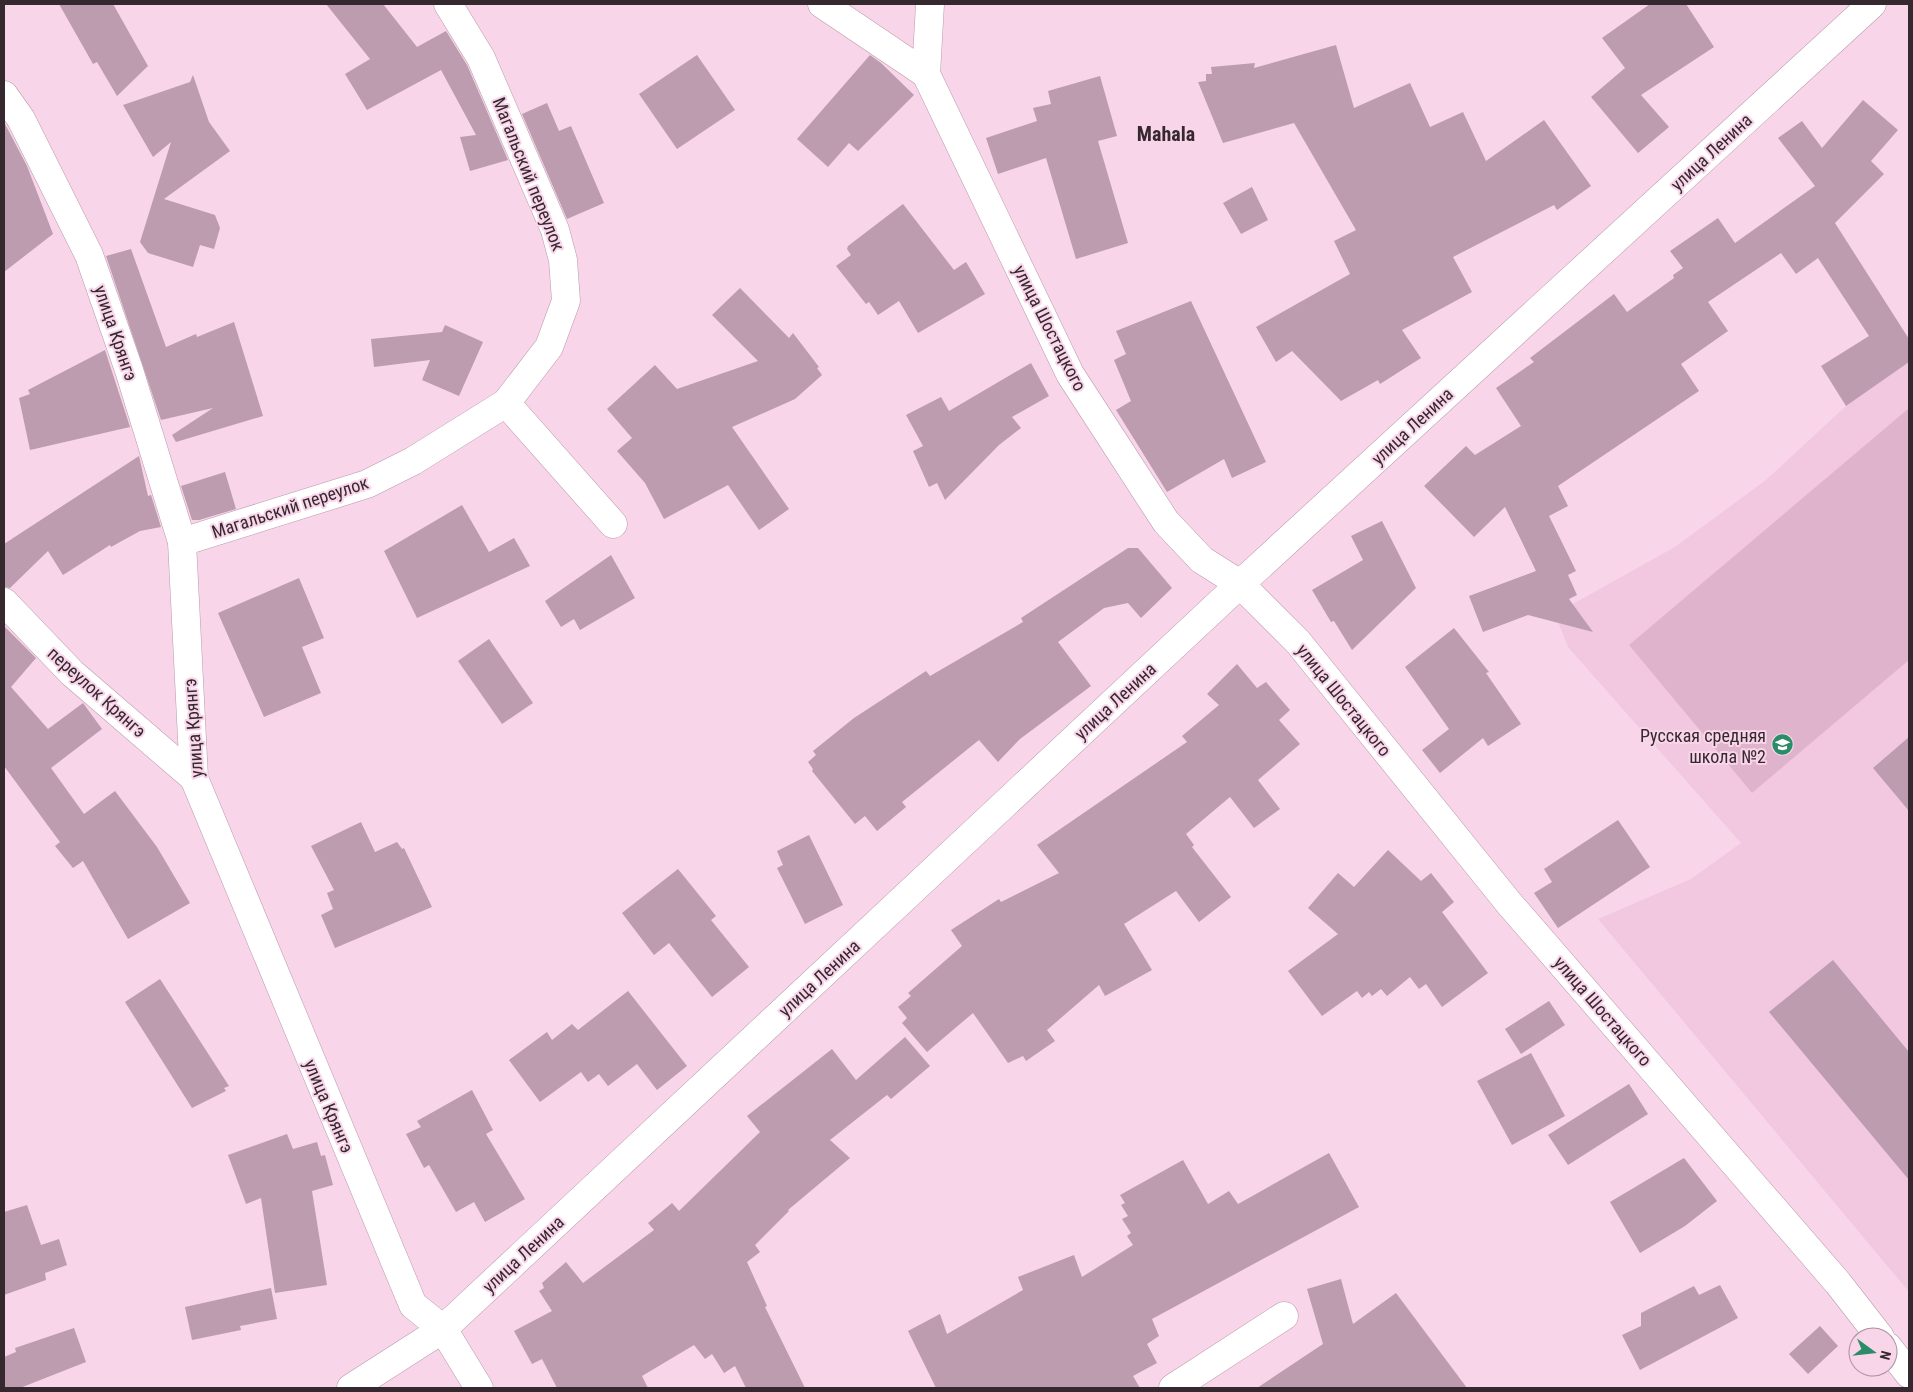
<svg xmlns="http://www.w3.org/2000/svg" width="1913" height="1392" viewBox="0 0 1913 1392" font-family="'Roboto Condensed',sans-serif">
<style>
.built{fill:#f2c8e0}
.green{fill:#e0b3cd}
.building{fill:#bd9caf}
.lines{fill:none;stroke-linecap:round;stroke-linejoin:round}
.minor-casing{stroke:#ba99ac;stroke-width:29}
.minor{stroke:#fff;stroke-width:28}
.labels{text-anchor:middle;dominant-baseline:central;stroke-width:4;stroke-linejoin:round;paint-order:stroke}
.street-label{font-size:18px;fill:#35282f;stroke:#f8d5e9}
.poi-label{font-size:18px;fill:#35282f;stroke:#f8d5e9;text-anchor:end}
.quarter-label{font-size:20px;font-weight:bold;fill:#35282f;stroke:#f8d5e9}
</style>
<rect width="100%" height="100%" fill="#f8d5e9"/>
<polygon class="built" points="1909,362 1909,1292 1598,919 1691,879 1741,843 1568,647 1555,614 1675,547 1766,480 1846,406"/>
<polygon class="green" points="1909,408 1909,660 1752,793 1629,645"/>
<g class="building">
<polygon points="59,4 113,4 148,66 117,96 97,62 93,64"/>
<polygon points="326,4 383,4 417,47 446,31 467,65 508,160 470,171 460,137 476,135 441,70 367,110 345,74 370,59"/>
<polygon points="1650,4 1686,4 1714,47 1641,95 1669,127 1638,153 1591,97 1625,68 1602,38"/>
<polygon points="1336,45 1354,108 1410,83 1430,127 1463,112 1486,161 1544,120 1591,186 1557,210 1554,205 1453,257 1472,292 1402,330 1421,358 1380,384 1378,380 1341,401 1292,351 1276,362 1256,327 1350,274 1334,241 1356,230 1294,123 1223,143 1198,82 1206,81 1206,74 1212,74 1211,67 1255,63 1254,68"/>
<polygon points="697,55 735,110 677,149 639,94"/>
<polygon points="870,55 881,63 914,95 858,151 849,143 828,167 797,139"/>
<polygon points="193,75 209,122 230,151 164,199 215,215 220,228 214,249 200,245 193,267 148,253 140,242 171,142 153,157 123,105 190,82"/>
<polygon points="1100,76 1117,136 1098,141 1128,243 1076,259 1046,158 998,174 986,138 1037,121 1033,108 1051,104 1048,91"/>
<polygon points="1863,100 1898,130 1871,161 1884,174 1835,223 1909,339 1909,362 1846,406 1821,366 1869,336 1818,258 1796,274 1781,253 1708,302 1728,331 1681,364 1699,391 1558,486 1568,506 1549,516 1576,571 1568,575 1577,595 1569,599 1593,632 1528,615 1483,632 1469,596 1536,571 1505,507 1474,537 1424,486 1466,446 1475,455 1521,426 1496,388 1534,362 1530,358 1614,294 1627,312 1674,278 1673,275 1683,268 1670,251 1718,218 1735,243 1815,186 1778,138 1802,121 1822,148"/>
<polygon points="547,103 559,131 571,126 604,203 567,219 522,114"/>
<polygon points="4,122 27,166 53,234 4,272"/>
<polygon points="1252,187 1268,220 1241,234 1223,203"/>
<polygon points="903,204 954,270 966,262 985,294 918,333 899,301 878,315 869,302 866,304 836,266 851,255 847,249 848,246"/>
<polygon points="131,249 166,347 196,334 197,337 234,322 263,416 176,442 172,435 213,408 161,420 106,256"/>
<polygon points="740,288 789,338 793,333 819,367 817,368 822,375 795,399 732,427 789,509 759,530 728,485 664,519 645,483 617,451 632,438 607,409 655,365 677,389 758,361 712,315"/>
<polygon points="1191,301 1266,462 1232,478 1224,459 1167,492 1116,410 1131,401 1114,360 1126,354 1116,331"/>
<polygon points="445,325 483,342 459,396 422,380 430,360 374,367 371,339 442,332"/>
<polygon points="105,350 130,427 30,450 19,398 30,394 28,390"/>
<polygon points="1031,363 1049,396 1012,417 1021,428 999,445 945,500 937,483 929,487 913,451 923,446 906,415 941,397 949,411"/>
<polygon points="139,456 148,496 151,495 161,527 140,531 111,547 110,545 63,575 48,551 10,588 4,587 4,544"/>
<polygon points="225,472 236,509 199,520 192,520 181,486"/>
<polygon points="462,505 489,552 514,538 530,566 417,618 384,551"/>
<polygon points="1382,521 1416,588 1352,650 1334,621 1331,622 1312,590 1363,560 1351,536"/>
<polygon points="1128,548 1138,548 1172,588 1141,618 1128,603 1104,608 1058,642 1091,686 1020,739 998,762 979,740 902,802 906,807 877,831 865,816 855,824 812,771 813,769 808,762 816,755 813,751 854,718 926,671 930,676 1023,622 1021,618"/>
<polygon points="611,555 635,598 580,630 574,619 561,627 545,601"/>
<polygon points="299,578 324,638 302,647 321,693 264,717 218,613"/>
<polygon points="4,626 36,658 11,687 48,729 83,703 102,729 51,768 84,814 115,791 157,847 190,903 128,939 83,861 73,868 55,846 60,842 4,766"/>
<polygon points="1454,628 1489,672 1486,673 1521,724 1488,746 1483,738 1440,773 1422,750 1449,729 1405,667"/>
<polygon points="489,639 533,703 502,724 458,661"/>
<polygon points="1237,664 1257,688 1266,682 1290,710 1279,720 1300,744 1258,780 1280,809 1254,828 1230,797 1186,834 1194,845 1192,847 1231,897 1199,922 1176,891 1124,924 1152,970 1105,996 1099,985 1047,1030 1055,1041 1026,1061 1023,1056 1008,1063 973,1013 927,1052 902,1023 907,1018 898,1007 911,996 908,993 962,946 951,930 999,899 1001,902 1059,873 1037,845 1187,742 1182,736 1219,705 1207,694"/>
<polygon points="1909,737 1909,811 1873,768"/>
<polygon points="1618,820 1650,867 1558,928 1534,893 1552,882 1544,869"/>
<polygon points="361,822 375,852 397,842 402,849 404,848 432,907 335,948 321,915 333,909 327,893 334,890 311,846"/>
<polygon points="809,835 843,905 805,924 777,868 783,865 777,851"/>
<polygon points="1388,850 1421,881 1431,873 1454,902 1442,912 1488,973 1442,1007 1426,984 1419,989 1410,977 1387,996 1381,989 1372,996 1369,992 1362,998 1357,991 1322,1016 1288,971 1338,934 1308,908 1338,873 1354,887"/>
<polygon points="678,869 716,916 711,920 749,967 712,997 669,943 654,955 622,913"/>
<polygon points="1833,960 1909,1052 1909,1180 1769,1012"/>
<polygon points="160,979 229,1086 224,1088 226,1091 192,1108 125,1002"/>
<polygon points="628,991 687,1066 657,1090 637,1064 608,1086 599,1074 588,1082 581,1072 540,1102 509,1060 547,1032 552,1040 572,1024 578,1030"/>
<polygon points="1549,1001 1565,1025 1521,1054 1505,1029"/>
<polygon points="905,1037 930,1066 891,1099 887,1095 830,1140 850,1158 788,1210 789,1211 755,1245 760,1252 747,1262 767,1306 765,1307 805,1388 746,1388 735,1366 724,1373 712,1354 705,1359 694,1345 642,1376 648,1388 557,1388 542,1359 532,1364 514,1331 552,1311 539,1291 544,1288 542,1283 566,1262 583,1283 654,1230 648,1223 672,1203 679,1211 760,1132 747,1116 832,1049 856,1080"/>
<polygon points="1531,1053 1565,1116 1512,1145 1477,1081"/>
<polygon points="1629,1084 1648,1114 1568,1165 1548,1135"/>
<polygon points="472,1090 493,1130 486,1134 525,1199 485,1222 474,1202 456,1212 429,1165 424,1168 406,1134 421,1127 417,1121"/>
<polygon points="287,1134 293,1149 317,1142 321,1156 325,1155 333,1185 312,1191 327,1285 275,1293 261,1198 246,1204 228,1155"/>
<polygon points="1329,1153 1359,1207 1152,1319 1159,1336 1147,1344 1157,1363 1133,1376 1140,1388 936,1388 908,1331 940,1314 947,1334 1023,1290 1018,1277 1074,1255 1082,1277 1133,1245 1127,1236 1131,1233 1122,1219 1128,1216 1121,1205 1125,1203 1120,1195 1183,1160 1208,1204 1229,1191 1238,1204"/>
<polygon points="1684,1158 1717,1201 1685,1226 1640,1253 1610,1202"/>
<polygon points="27,1205 41,1245 59,1239 67,1265 45,1273 46,1280 4,1295 4,1212"/>
<polygon points="1341,1279 1353,1324 1396,1293 1467,1388 1257,1388 1323,1344 1307,1289"/>
<polygon points="1720,1285 1738,1318 1640,1370 1622,1335 1641,1326 1641,1313 1694,1286 1699,1295"/>
<polygon points="271,1288 277,1319 240,1326 241,1330 192,1340 185,1307"/>
<polygon points="1820,1326 1838,1346 1808,1374 1789,1354"/>
<polygon points="74,1328 86,1362 20,1388 4,1388 4,1357 16,1352 15,1348"/>
</g>
<g class="lines">
<defs>
<g id="minor">
<polyline points="822,4 926,74"/>
<polyline points="930,4 926,74 1070,374 1166,522 1202,560 1240,584 1298,642 1508,902 1838,1283 1880,1337"/>
<polyline points="4,95 21,119 89,255 129,370 182,542 194,778 413,1305 443,1329 479,1388"/>
<polyline points="506,403 613,524"/>
<polyline points="182,542 367,484 413,461 506,403 549,347 566,301 563,260 555,230 481,58 448,4"/>
<polyline points="4,602 72,673 194,778"/>
<polyline points="1888,1347 1909,1374"/>
<polyline points="351,1388 443,1329 1240,584 1872,4"/>
<polyline points="1173,1388 1284,1316"/>
</g>
</defs>
<use href="#minor" class="minor-casing"/>
<use href="#minor" class="minor"/>
</g>
<defs>
<symbol id="school-disc" viewBox="-11 -11 22 22"><circle r="9.5" fill="#2b8d67" stroke="#f8d5e9"/><path d="M0-5L7-2L0 1L-7-2ZM-4 1L0 2.5L4 1V4Q0 6-4 4Z" fill="#fff"/></symbol>
</defs>
<g fill-rule="evenodd">
<use href="#school-disc" x="1770" y="732" width="25" height="25"/>
</g>
<g class="labels">
<g class="street-label">
<text transform="translate(1711 152) rotate(-43)">улица Ленина</text>
<text transform="translate(529 174) rotate(68)">Магальский переулок</text>
<text transform="translate(1050 328) rotate(63)">улица Шостацкого</text>
<text transform="translate(116 333) rotate(71)">улица Крянгэ</text>
<text transform="translate(1412 426) rotate(-43)">улица Ленина</text>
<text transform="translate(290 507) rotate(-18)">Магальский переулок</text>
<text transform="translate(97 692) rotate(42)">переулок Крянгэ</text>
<text transform="translate(1344 700) rotate(51)">улица Шостацкого</text>
<text transform="translate(1115 701) rotate(-43)">улица Ленина</text>
<text transform="translate(193 728) rotate(-94)">улица Крянгэ</text>
<text transform="translate(819 978) rotate(-43)">улица Ленина</text>
<text transform="translate(1603 1011) rotate(49)">улица Шостацкого</text>
<text transform="translate(329 1106) rotate(67)">улица Крянгэ</text>
<text transform="translate(523 1254) rotate(-43)">улица Ленина</text>
</g>
<g class="poi-label">
<text x="1766" y="735">Русская средняя<tspan x="1766" dy="21">школа №2</tspan></text>
</g>
<g class="quarter-label">
<text x="1166" y="134">Mahala</text>
</g>
</g>
<rect width="1913" height="1392" fill="none" stroke="#35282f" stroke-width="10"/>
<g transform="translate(1873 1352) rotate(105)"><circle r="24" fill="#f8d5e9" stroke="#aa909f"/>
<path d="M0-4L9 19L0 12L-9 19Z" fill="#2b8d67"/>
<text y="-8" font-size="14" font-weight="bold" text-anchor="middle" fill="#35282f">N</text>
</g>
</svg>
